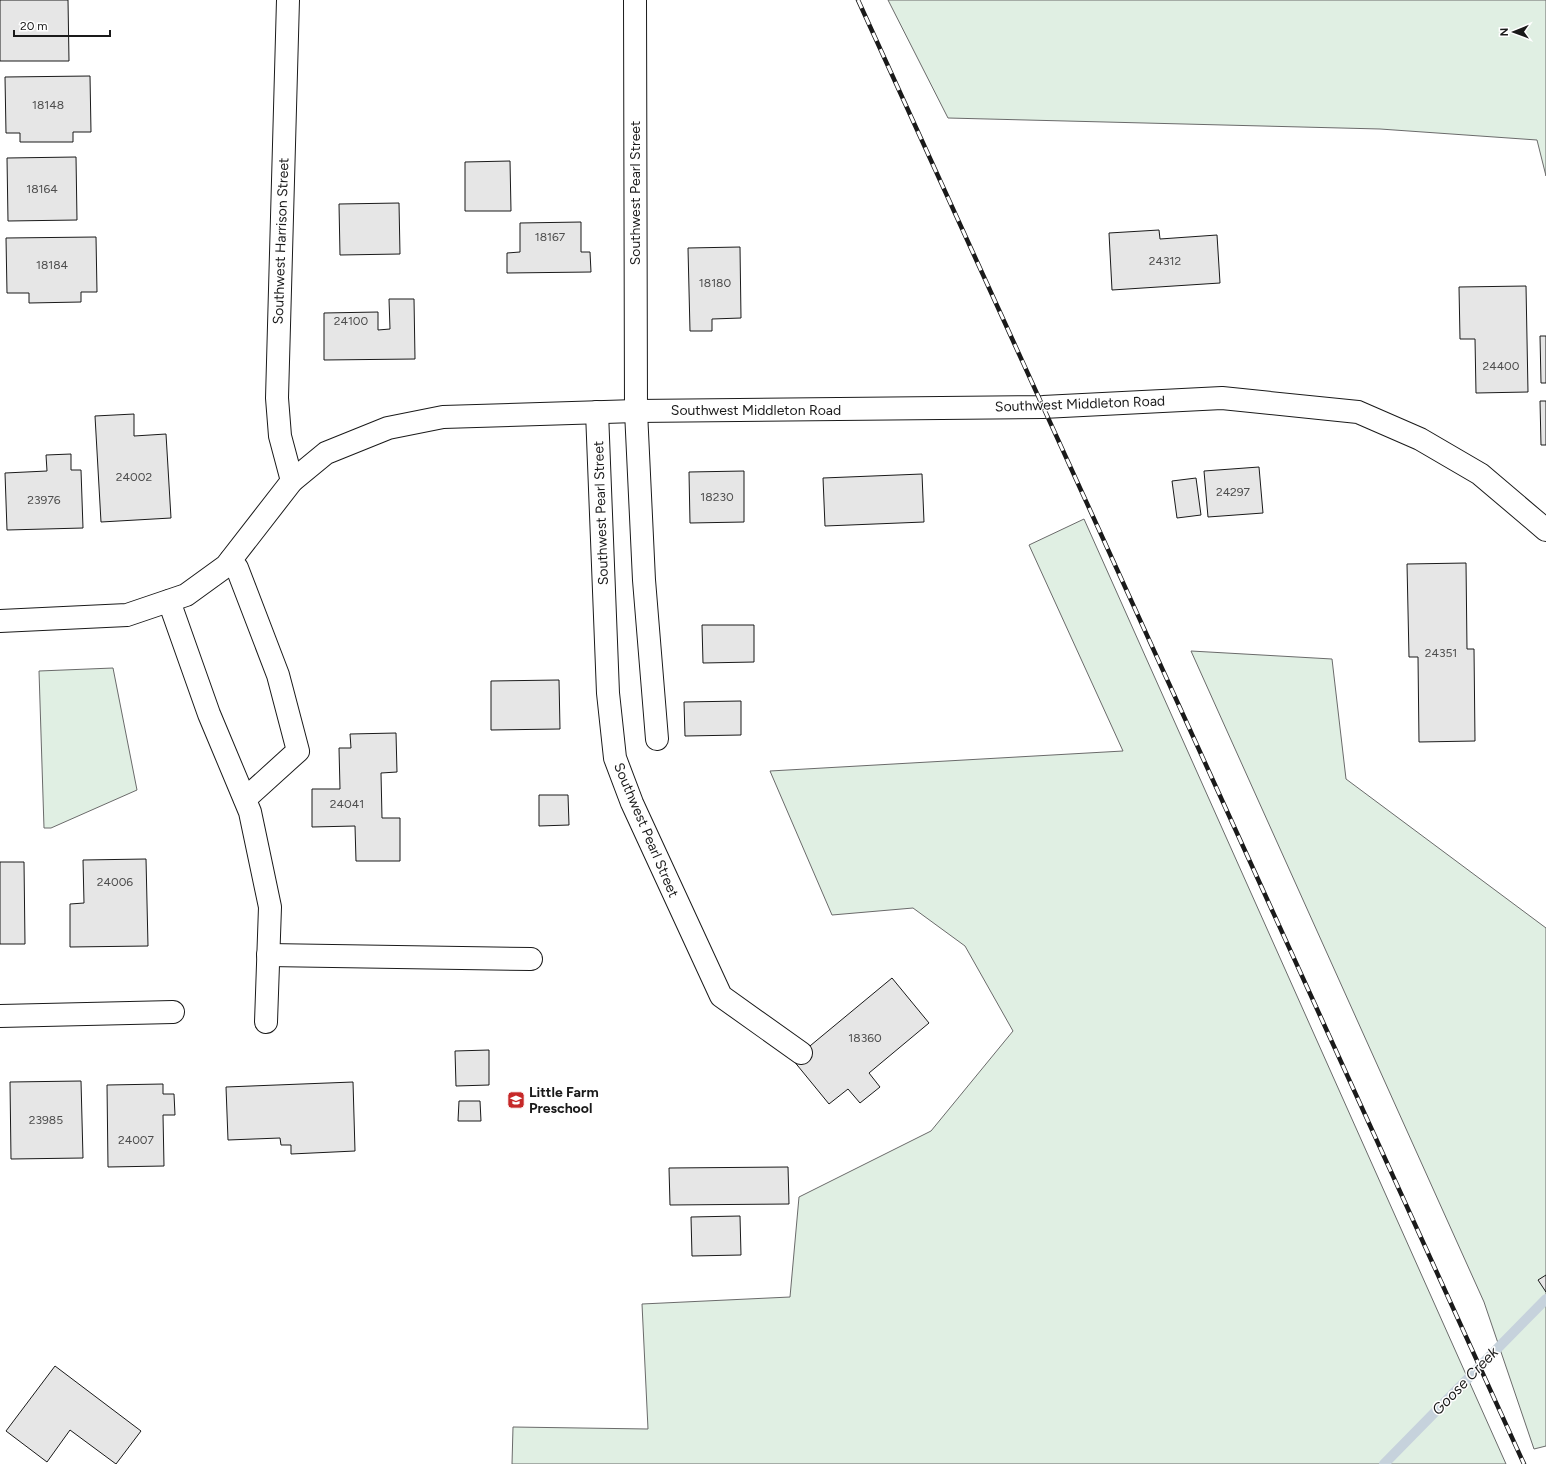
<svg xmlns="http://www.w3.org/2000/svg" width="1546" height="1464" viewBox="0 0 1546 1464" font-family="Figtree,sans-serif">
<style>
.green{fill:#e0efe3;stroke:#6a6a6a}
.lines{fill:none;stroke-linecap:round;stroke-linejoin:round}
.stream{stroke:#c6d2dc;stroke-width:10}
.building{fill:#e6e6e6;stroke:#1a1a1a}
.minor-casing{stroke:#1a1a1a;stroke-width:24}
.minor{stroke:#fff;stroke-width:22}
.rail-casing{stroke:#1a1a1a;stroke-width:4.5}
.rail{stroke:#fff;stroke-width:3;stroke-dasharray:9;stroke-linecap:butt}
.labels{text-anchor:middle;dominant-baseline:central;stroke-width:3;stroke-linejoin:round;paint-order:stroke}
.number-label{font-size:12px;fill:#4d4d4d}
.street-label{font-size:14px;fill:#1a1a1a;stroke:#fff}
.poi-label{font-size:14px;font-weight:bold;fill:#1a1a1a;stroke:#fff;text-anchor:start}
.water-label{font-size:15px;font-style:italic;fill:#1a1a1a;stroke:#fff}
</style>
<rect width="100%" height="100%" fill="#fff"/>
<g class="green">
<polygon points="888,0 1546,0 1546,176 1537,140 1380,129 948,118"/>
<polygon points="1084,519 1506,1464 512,1464 513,1427 648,1429 642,1304 790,1297 799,1197 931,1131 1013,1031 965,946 913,908 832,915 770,771 1123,751 1029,545"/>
<polygon points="1191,651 1332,659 1346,779 1546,928 1546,1446 1534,1449 1484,1302"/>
<polygon points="113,668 137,790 51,828 44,828 39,671"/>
</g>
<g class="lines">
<polyline class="stream" points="1384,1464 1546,1299"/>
</g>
<g class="building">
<polygon points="0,0 68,0 69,61 0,61"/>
<polygon points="90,76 91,132 73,132 73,142 20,142 20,133 6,133 5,77"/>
<polygon points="76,157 77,220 8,221 7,158"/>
<polygon points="510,161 511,211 465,211 465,162"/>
<polygon points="399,203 400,254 340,255 339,204"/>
<polygon points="581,222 581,252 590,252 591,272 507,273 507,253 520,252 520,223"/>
<polygon points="1159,230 1160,239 1217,235 1220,283 1112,290 1109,233"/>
<polygon points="96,237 97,292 81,292 81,302 29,303 29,293 7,293 6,238"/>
<polygon points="740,247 741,318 712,319 712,331 690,331 688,248"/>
<polygon points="1526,286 1528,392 1476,393 1475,339 1460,339 1459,287"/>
<polygon points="389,299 414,299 415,359 324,360 324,313 378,312 378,330 390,329"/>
<polygon points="1540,336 1546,336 1546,383 1541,383"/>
<polygon points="1540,401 1546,401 1546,445 1541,445"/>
<polygon points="134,414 134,436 166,434 171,518 101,522 95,416"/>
<polygon points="71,454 71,470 81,470 83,528 7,530 5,473 47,471 46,455"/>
<polygon points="1259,467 1263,513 1208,517 1204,471"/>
<polygon points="744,471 744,522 690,523 689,472"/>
<polygon points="922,474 924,522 825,526 823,478"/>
<polygon points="1196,478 1201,515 1177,518 1172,481"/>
<polygon points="1466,563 1467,649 1474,649 1475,741 1419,742 1418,657 1409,657 1407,564"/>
<polygon points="702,625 754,625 754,662 703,663"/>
<polygon points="559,680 560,729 491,730 491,681"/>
<polygon points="741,701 741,735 685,736 684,702"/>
<polygon points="396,733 397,772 381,773 382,818 400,818 400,861 356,861 355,826 312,827 312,789 340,789 339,748 351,748 350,734"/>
<polygon points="539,795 568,795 569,825 539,826"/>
<polygon points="146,859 148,946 70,947 70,904 84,903 83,860"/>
<polygon points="0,862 24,862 25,944 0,944"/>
<polygon points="892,978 929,1023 869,1073 880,1087 860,1103 848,1089 829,1104 793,1060"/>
<polygon points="489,1050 489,1085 456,1086 455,1051"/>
<polygon points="81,1081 83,1158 11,1159 10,1082"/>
<polygon points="353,1082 355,1151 291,1154 291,1145 281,1145 280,1138 228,1140 226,1087"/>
<polygon points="163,1084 163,1094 174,1094 175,1115 163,1115 164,1166 108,1167 107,1085"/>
<polygon points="459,1101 480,1101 481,1121 458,1121"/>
<polygon points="788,1167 789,1204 670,1205 669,1168"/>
<polygon points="740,1216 741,1255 692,1256 691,1217"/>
<polygon points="1546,1275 1546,1292 1538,1280"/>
<polygon points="55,1366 141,1431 116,1464 70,1430 47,1462 6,1431"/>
</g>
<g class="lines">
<defs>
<g id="minor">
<polyline points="288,0 277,398 280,436 292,481"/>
<polyline points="635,0 636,411 644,580 657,739"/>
<polyline points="597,412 608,693 615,758 632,803 721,996 801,1053"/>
<polyline points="231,560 237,568 278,675 298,751 245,799"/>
<polyline points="169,601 209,714 250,812 270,907 266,1022"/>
<polyline points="0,621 127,615 186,595 226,566 292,481 326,453 388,428 443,417 636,411 1043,407 1222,398 1358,412 1420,439 1480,474 1546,530"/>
<polyline points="268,955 531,959"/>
<polyline points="0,1016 173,1012"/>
</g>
</defs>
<use href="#minor" class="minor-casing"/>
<use href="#minor" class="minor"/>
<defs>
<polyline id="rail" points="858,0 1524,1464"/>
</defs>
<use href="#rail" class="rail-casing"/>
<use href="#rail" class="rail"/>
</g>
<defs>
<symbol id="school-square" viewBox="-11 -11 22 22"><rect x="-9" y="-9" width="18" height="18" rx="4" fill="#c62828" stroke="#fff"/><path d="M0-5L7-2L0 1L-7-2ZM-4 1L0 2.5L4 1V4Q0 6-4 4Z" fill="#fff"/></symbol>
</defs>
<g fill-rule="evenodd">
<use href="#school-square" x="506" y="1090" width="20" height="20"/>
</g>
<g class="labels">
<g class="number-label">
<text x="48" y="105">18148</text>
<text x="42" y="189">18164</text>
<text x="550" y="237">18167</text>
<text x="1165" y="261">24312</text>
<text x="52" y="265">18184</text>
<text x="715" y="283">18180</text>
<text x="351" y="321">24100</text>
<text x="1501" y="366">24400</text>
<text x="134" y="477">24002</text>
<text x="1233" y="492">24297</text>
<text x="717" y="497">18230</text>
<text x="44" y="500">23976</text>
<text x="1441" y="653">24351</text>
<text x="347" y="804">24041</text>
<text x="115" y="882">24006</text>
<text x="865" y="1038">18360</text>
<text x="46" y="1120">23985</text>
<text x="136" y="1140">24007</text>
</g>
<g class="street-label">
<text transform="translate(635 193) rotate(-90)">Southwest Pearl Street</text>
<text transform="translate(281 241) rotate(-88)">Southwest Harrison Street</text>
<text transform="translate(1080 404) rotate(-2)">Southwest Middleton Road</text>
<text x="756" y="410">Southwest Middleton Road</text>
<text transform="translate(601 513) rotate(-92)">Southwest Pearl Street</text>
<text transform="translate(646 830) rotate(67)">Southwest Pearl Street</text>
</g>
<g class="poi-label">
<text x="529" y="1092">Little Farm<tspan x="529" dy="16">Preschool</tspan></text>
</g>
<g class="water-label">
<text transform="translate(1465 1381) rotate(-46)">Goose Creek</text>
</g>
</g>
<g transform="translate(1514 32) rotate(269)" stroke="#ffffff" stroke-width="3" paint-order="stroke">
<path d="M0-3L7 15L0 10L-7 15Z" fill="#1a1a1a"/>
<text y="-6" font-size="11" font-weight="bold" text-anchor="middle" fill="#1a1a1a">N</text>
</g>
<path d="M14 30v6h96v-6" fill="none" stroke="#1a1a1a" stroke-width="2"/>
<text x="20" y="30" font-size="12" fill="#1a1a1a" stroke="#ffffff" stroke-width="3" paint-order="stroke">20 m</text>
</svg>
